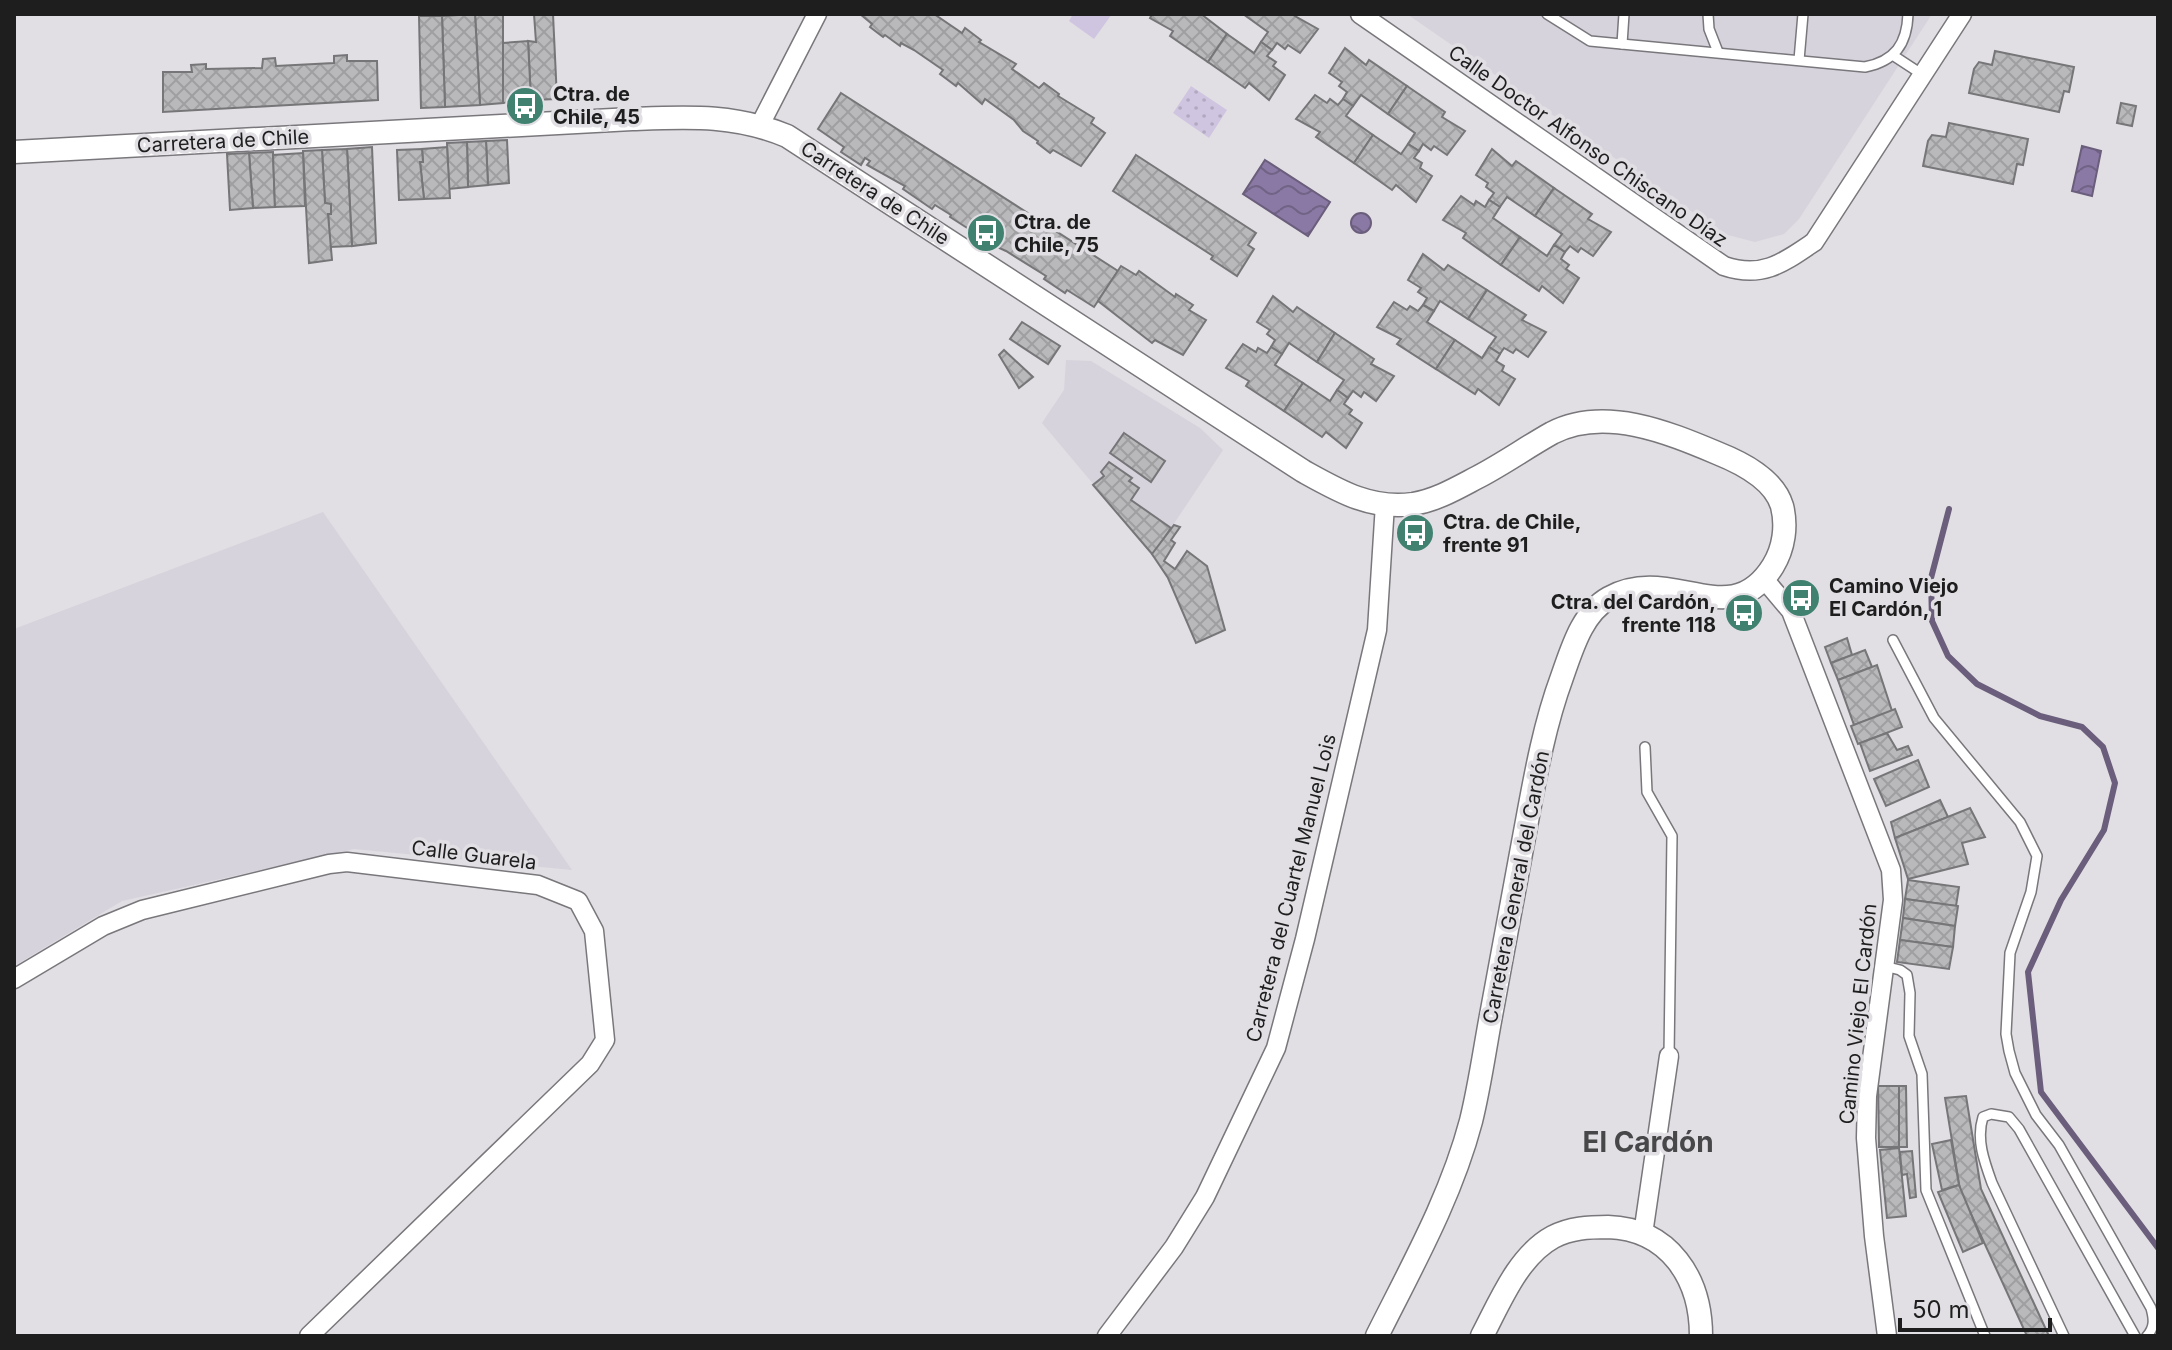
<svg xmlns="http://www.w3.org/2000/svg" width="2172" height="1350" viewBox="0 0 2172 1350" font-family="Inter,sans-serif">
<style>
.built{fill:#d6d3dd}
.grass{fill:#d0c5e1}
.park{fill:url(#park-dots)}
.water{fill:url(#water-waves);stroke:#6a5e7c;stroke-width:2}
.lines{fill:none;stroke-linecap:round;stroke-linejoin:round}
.stream{stroke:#6a5e7c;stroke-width:6}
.building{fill:url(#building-cross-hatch);stroke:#767578;stroke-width:2}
.service-casing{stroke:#79777b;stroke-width:12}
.minor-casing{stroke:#79777b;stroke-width:21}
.tertiary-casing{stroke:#79777b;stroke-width:25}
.service{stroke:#fff;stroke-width:9}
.minor{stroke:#fff;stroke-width:18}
.tertiary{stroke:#fff;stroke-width:22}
.labels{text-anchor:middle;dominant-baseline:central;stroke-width:7;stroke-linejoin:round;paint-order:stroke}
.poi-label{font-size:20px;font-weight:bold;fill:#1e1e1f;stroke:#e1dfe3;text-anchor:start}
.street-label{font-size:20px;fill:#1e1e1f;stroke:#e1dfe3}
.district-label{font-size:28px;font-weight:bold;fill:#474649;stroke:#e1dfe3}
</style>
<defs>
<pattern id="park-dots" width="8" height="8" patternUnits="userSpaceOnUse" patternTransform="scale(2)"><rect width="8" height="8" fill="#d0c5e1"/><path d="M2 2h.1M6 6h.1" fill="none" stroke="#b2a9c1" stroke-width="1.8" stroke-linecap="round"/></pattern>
<pattern id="water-waves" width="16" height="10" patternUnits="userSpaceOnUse" patternTransform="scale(2)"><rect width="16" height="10" fill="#8a79a4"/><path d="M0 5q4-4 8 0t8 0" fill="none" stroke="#706385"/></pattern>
<pattern id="building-cross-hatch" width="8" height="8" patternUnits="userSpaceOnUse" patternTransform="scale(2)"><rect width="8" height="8" fill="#b9b8bb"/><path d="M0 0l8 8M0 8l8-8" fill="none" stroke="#9f9ea0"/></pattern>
</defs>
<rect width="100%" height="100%" fill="#e1dfe3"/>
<g class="built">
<polygon points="1407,14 1932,14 1799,219 1784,234 1755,242 1724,234"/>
<polygon points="1066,360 1091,361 1200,428 1223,450 1153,555 1042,423 1064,390"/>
<polygon points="323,512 572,870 354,849 122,901 14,966 14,629"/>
</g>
<polygon class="grass" points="1073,14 1112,14 1094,39 1069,21"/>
<polygon class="park" points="1191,86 1227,110 1209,138 1173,113"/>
<g class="water">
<polygon points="2082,146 2101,151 2092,196 2072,191"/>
<polygon points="1265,160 1330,202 1308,236 1243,194"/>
<circle cx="1361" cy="223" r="10"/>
</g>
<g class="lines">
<polyline class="stream" points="1949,509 1931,578 1932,621 1948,656 1977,684 2040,716 2082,727 2103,747 2115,783 2104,830 2061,900 2028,972 2041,1092 2158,1248"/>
</g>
<g class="building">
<polygon points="475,14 503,14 503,103 480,105"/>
<polygon points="475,14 480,105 445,107 442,16"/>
<polygon points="534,14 553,14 557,99 531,100 528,41 536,42"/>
<polygon points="860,14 934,14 962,33 965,28 981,40 979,42 1016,64 1012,69 1039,88 1044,83 1059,94 1058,96 1094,118 1091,123 1105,133 1081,166 1053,150 1050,153 1037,143 1038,141 1023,131 1014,120 985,99 982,104 958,83 956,86 940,74 943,70 914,50 901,43 900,46 885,35 883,37 870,27 872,24"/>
<polygon points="1152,14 1201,14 1227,34 1208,62 1170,36 1173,31 1150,18"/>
<polygon points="1243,14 1297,14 1295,16 1318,29 1300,53 1288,45 1285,49 1277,43 1272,50 1261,42 1268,32"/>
<polygon points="419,16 442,16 445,107 421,108"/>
<polygon points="1227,34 1254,53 1261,42 1272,50 1267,56 1276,62 1273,66 1285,75 1269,100 1249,83 1245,88 1208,62"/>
<polygon points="528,41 531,100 503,103 503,43"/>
<polygon points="1345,48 1366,65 1369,60 1407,86 1388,114 1361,95 1353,106 1343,99 1347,92 1339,86 1342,82 1329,73"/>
<polygon points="1995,51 2074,67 2069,92 2064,91 2059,112 1969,93 1974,69 1979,62 1992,65"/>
<polygon points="347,55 347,61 377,61 378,100 163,112 163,72 192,72 191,65 206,64 206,69 262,68 263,59 275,58 276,66 334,63 334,56"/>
<polygon points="1407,86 1445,112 1442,117 1465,131 1447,155 1434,146 1431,150 1423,144 1419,151 1408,144 1415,133 1388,114"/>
<polygon points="841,93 1118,271 1094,307 1067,290 1065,293 1044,279 1046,276 1006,251 995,246 994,249 973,236 975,233 950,217 951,215 935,205 932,209 903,189 905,186 867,165 870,161 865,158 861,165 841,152 844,147 818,129"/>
<polygon points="1315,95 1327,103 1330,99 1338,105 1343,99 1353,106 1346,116 1373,135 1354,163 1316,137 1320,132 1296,119"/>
<polygon points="2121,103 2136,106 2132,126 2117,123"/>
<polygon points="1949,123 2028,139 2023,165 2017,164 2013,184 1923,166 1928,141 1932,135 1946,137"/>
<polygon points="1373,135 1401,154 1408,144 1419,151 1414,158 1422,163 1420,168 1432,176 1416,202 1396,185 1392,190 1354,163"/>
<polygon points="507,140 509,183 488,185 486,141"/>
<polygon points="486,141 488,185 468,187 467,142"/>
<polygon points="467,142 468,187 449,189 447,143"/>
<polygon points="372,147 376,243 352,246 347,149"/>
<polygon points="447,147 450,198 424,199 420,162 423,162 422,149"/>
<polygon points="347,149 352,246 330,247 328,214 331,214 331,204 325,203 322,150"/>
<polygon points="422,149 423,162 420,162 424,199 399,200 397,150"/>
<polygon points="1492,149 1512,166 1516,161 1554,188 1535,216 1507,197 1500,207 1489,200 1494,193 1486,187 1488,183 1476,175"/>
<polygon points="322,150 325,203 331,204 331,214 328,214 332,260 309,263 303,151"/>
<polygon points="273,152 275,207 253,208 249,153"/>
<polygon points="249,153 253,208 230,210 227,154"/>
<polygon points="303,153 305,206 275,207 273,155"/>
<polygon points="1136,155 1256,233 1248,245 1254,249 1237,276 1211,259 1213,256 1113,191"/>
<polygon points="1554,188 1592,214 1588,219 1611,232 1593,256 1581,248 1578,252 1570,246 1565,252 1554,245 1562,234 1535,216"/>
<polygon points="1461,196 1474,205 1476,201 1485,207 1489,200 1500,207 1493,218 1520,237 1501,265 1463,238 1466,233 1443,220"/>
<polygon points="1520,237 1547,256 1554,245 1565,252 1561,259 1569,265 1566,269 1579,278 1563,303 1542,286 1539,291 1501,265"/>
<polygon points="1423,254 1444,270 1448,265 1487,290 1468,319 1440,301 1434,311 1423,305 1427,298 1418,292 1421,288 1408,280"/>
<polygon points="1121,266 1136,275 1139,271 1175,297 1176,294 1193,305 1189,310 1206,320 1183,355 1155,340 1152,343 1098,301"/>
<polygon points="1487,290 1526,315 1522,320 1546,332 1528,357 1516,349 1513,353 1504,348 1500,354 1489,347 1496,337 1468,319"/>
<polygon points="1273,296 1293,312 1297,307 1335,333 1317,362 1289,343 1282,354 1271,347 1275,340 1267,334 1270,330 1257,322"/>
<polygon points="1394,302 1407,310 1410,306 1418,311 1423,305 1434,311 1427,322 1455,340 1436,369 1397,344 1401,339 1377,327"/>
<polygon points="1022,322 1060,346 1048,364 1010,339"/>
<polygon points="1335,333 1374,359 1371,364 1394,376 1376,401 1364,392 1361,397 1353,391 1348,398 1337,390 1344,380 1317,362"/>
<polygon points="1455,340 1482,358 1489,347 1500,354 1496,361 1504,366 1502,371 1515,379 1499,405 1478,389 1475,394 1436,369"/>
<polygon points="1243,344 1256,352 1258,348 1267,353 1271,347 1282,354 1275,365 1303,383 1284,411 1246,386 1249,381 1226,368"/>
<polygon points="1004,350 1033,377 1019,388 999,355"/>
<polygon points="1303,383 1330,401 1337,390 1348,398 1344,404 1352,410 1349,414 1362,423 1346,448 1326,432 1322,437 1284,411"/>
<polygon points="1124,433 1165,461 1151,482 1110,453"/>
<polygon points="1109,462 1132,478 1129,481 1139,488 1131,500 1171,528 1153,555 1093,485 1104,476 1101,472"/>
<polygon points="1174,525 1180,527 1171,540 1175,543 1164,561 1175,569 1187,551 1207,566 1225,630 1196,643 1168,578 1152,554"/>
<polygon points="1847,638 1852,655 1831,663 1825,647"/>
<polygon points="1865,650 1872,667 1838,680 1831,663"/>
<polygon points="1877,665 1892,711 1854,725 1838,680"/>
<polygon points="1895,709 1902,727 1858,744 1851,726"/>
<polygon points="1887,733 1897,750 1908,746 1912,755 1870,771 1860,743"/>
<polygon points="1918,760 1929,787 1886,806 1874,779"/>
<polygon points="1940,800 1948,817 1895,838 1891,822"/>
<polygon points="1970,808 1985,837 1962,843 1968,864 1908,879 1895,838"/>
<polygon points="1908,880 1959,887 1956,906 1905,899"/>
<polygon points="1905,899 1958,906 1955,926 1903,918"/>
<polygon points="1903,918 1955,926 1953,947 1900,940"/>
<polygon points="1900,940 1953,947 1949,969 1897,962"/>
<polygon points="1878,1086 1899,1086 1899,1147 1879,1147"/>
<polygon points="1899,1086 1906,1086 1907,1147 1899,1147"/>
<polygon points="1966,1096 1981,1189 2049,1336 2027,1336 1960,1190 1945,1098"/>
<polygon points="1951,1140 1959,1185 1942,1190 1932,1144"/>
<polygon points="1899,1148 1906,1216 1887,1218 1880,1150"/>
<polygon points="1912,1151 1916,1197 1910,1198 1907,1174 1902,1175 1900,1152"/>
<polygon points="1959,1185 1983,1243 1963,1252 1938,1192"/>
</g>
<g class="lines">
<defs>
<g id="service">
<path d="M1547 14 1590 41 1865 67C1895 61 1907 44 1908 14"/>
<polyline points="1708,14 1709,29 1718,52"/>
<polyline points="1622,44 1624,14"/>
<polyline points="1894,56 1923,75"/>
<polyline points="1799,60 1803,14"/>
<path d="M1893 640 1934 718 2020 822 2037 856 2031 892 2010 953 2006 1034 2009 1051 2015 1073 2036 1115 2059 1145 2151 1308C2154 1319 2155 1327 2147 1336"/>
<polyline points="1645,747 1647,792 1672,836 1669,1056"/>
<polyline points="1884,966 1900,970 1907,975 1910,993 1909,1036 1922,1074 1926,1190 1985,1336"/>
<path d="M2064 1336 1992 1183C1984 1161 1976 1139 1983 1117L1991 1114 2009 1117 2019 1129 2135 1336"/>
</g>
<g id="minor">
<path d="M1360 14 1724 266C1762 279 1783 263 1814 242L1962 14"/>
<polyline points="760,125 817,14"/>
<polyline points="1764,579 1791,611 1891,870 1893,900 1867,1096 1866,1138 1874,1236 1887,1336"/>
<polyline points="14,979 103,926 142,910 329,864 347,862 538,885 578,901 594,931 605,1040 590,1064 309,1336"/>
<polyline points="1643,1234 1669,1056"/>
<polyline points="1107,1336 1174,1247 1205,1197 1276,1048 1305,939 1377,630 1385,504"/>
</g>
<g id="tertiary">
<path d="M14 152 632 119C688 117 734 114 787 136L1303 471C1339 491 1371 510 1413 504 1437 500 1457 488 1478 477 1503 464 1527 447 1552 433 1604 406 1667 432 1717 453 1742 463 1774 479 1782 506 1787 526 1784 548 1773 566 1730 635 1672 563 1609 598 1582 613 1572 649 1562 677 1545 723 1536 772 1527 821 1515 888 1502 954 1490 1021 1484 1054 1479 1089 1471 1121 1451 1197 1412 1266 1377 1336"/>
<path d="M1482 1336C1500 1302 1518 1256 1553 1237 1570 1228 1589 1227 1608 1227 1669 1229 1701 1278 1701 1336"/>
</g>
</defs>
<use href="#service" class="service-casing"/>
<use href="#minor" class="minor-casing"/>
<use href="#tertiary" class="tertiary-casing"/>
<use href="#service" class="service"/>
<use href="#minor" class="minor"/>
<use href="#tertiary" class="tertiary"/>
</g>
<defs>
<symbol id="bus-disc" viewBox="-11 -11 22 22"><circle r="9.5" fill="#408170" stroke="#e1dfe3"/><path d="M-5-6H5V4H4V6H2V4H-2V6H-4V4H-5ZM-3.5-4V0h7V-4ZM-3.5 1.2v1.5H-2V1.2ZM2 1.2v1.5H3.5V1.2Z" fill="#fff"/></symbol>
</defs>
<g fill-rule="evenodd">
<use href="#bus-disc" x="503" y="84" width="44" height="44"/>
<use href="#bus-disc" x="964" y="211" width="44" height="44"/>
<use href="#bus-disc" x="1393" y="511" width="44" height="44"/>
<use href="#bus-disc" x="1779" y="576" width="44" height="44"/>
<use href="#bus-disc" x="1722" y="591" width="44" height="44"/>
</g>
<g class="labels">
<g class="poi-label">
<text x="553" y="94">Ctra. de<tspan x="553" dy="23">Chile, 45</tspan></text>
<text x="1014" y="222">Ctra. de<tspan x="1014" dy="23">Chile, 75</tspan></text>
<text x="1443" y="522">Ctra. de Chile,<tspan x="1443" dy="23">frente 91</tspan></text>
<text x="1829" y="586">Camino Viejo<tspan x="1829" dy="23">El Cardón, 1</tspan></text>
<text x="1716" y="602" text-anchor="end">Ctra. del Cardón,<tspan x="1716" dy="23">frente 118</tspan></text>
</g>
<g class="street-label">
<text transform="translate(223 141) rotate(-3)">Carretera de Chile</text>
<text transform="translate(1588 146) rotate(35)">Calle Doctor Alfonso Chiscano Díaz</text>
<text transform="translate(875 193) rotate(33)">Carretera de Chile</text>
<text transform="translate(474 855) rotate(7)">Calle Guarela</text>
<text transform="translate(1516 887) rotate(-79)">Carretera General del Cardón</text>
<text transform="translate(1291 888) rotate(-76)">Carretera del Cuartel Manuel Lois</text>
<text transform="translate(1858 1014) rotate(-84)">Camino Viejo El Cardón</text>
</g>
<g class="district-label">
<text x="1648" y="1142">El Cardón</text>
</g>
</g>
<rect width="2172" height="1350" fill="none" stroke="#1e1e1f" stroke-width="32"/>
<path d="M1900 1318v12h150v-12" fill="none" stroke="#1e1e1f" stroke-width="4"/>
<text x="1912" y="1318" font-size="24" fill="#1e1e1f" stroke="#e1dfe3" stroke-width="6" paint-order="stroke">50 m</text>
</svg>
